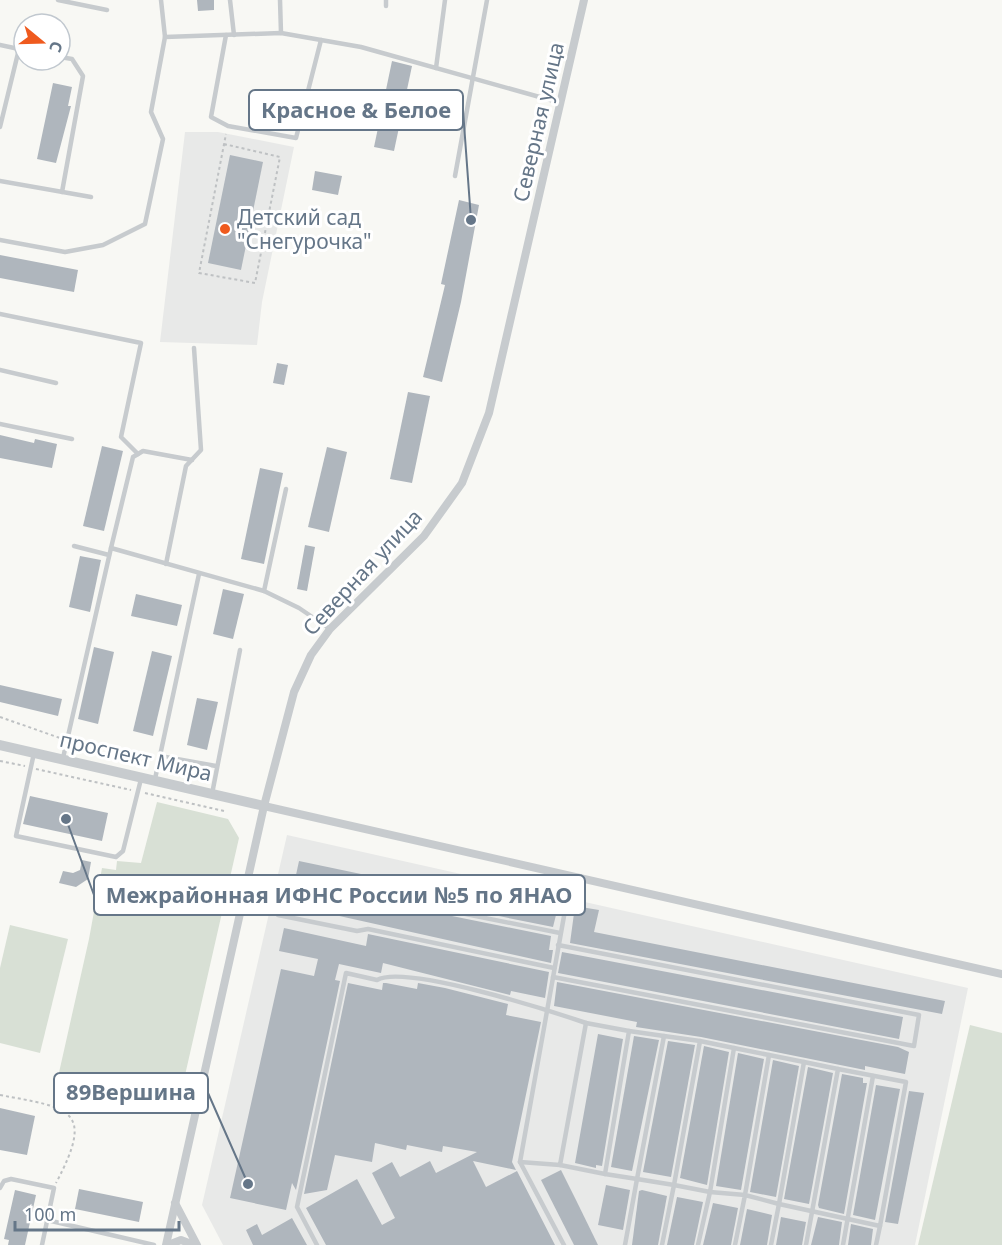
<svg xmlns="http://www.w3.org/2000/svg" width="1002" height="1245" viewBox="0 0 1002 1245" font-family="'Noto Sans',sans-serif">
<style>
.built{fill:#e8e9e8}
.green{fill:#d8e0d5}
.building{fill:#afb6bd}
.lines{fill:none;stroke-linecap:round;stroke-linejoin:round}
.path{stroke:#bec1c3;stroke-width:2;stroke-dasharray:3 3;stroke-linecap:butt}
.service{stroke:#c7cbce;stroke-width:4.5}
.minor{stroke:#c7cbce;stroke-width:8}
.tertiary{stroke:#c7cbce;stroke-width:10}
.poi-dot{fill:#ef5a1e;stroke:#fff;stroke-width:2}
.labels{text-anchor:middle;dominant-baseline:central;stroke-width:6;stroke-linejoin:round;paint-order:stroke}
.street-label{font-size:21px;fill:#657688;stroke:#fff}
.poi-label{font-size:21px;fill:#657688;stroke:#fff;text-anchor:start}
.leader{fill:none;stroke:#657688;stroke-width:2}
.callout-dot{fill:#657688;stroke:#fff;stroke-width:2}
.callout{fill:#fff;stroke:#657688;stroke-width:2}
.callout-label{font-size:22px;text-anchor:middle;font-weight:bold;fill:#657688}
</style>
<rect width="100%" height="100%" fill="#f8f8f4"/>
<g class="built">
<polygon points="185,132 218,132 294,147 262,302 257,345 160,342"/>
<polygon points="287,835 968,988 915,1245 223,1245 202,1205"/>
</g>
<g class="green">
<polygon points="157,802 228,819 239,838 178,1106 158,1112 56,1086 89,939 102,868 116,870 117,861 141,863"/>
<polygon points="10,925 68,939 40,1053 0,1043 0,968"/>
<polygon points="970,1025 1002,1033 1002,1245 918,1245"/>
</g>
<g class="building">
<polygon points="197,0 214,0 214,10 198,11"/>
<polygon points="392,61 412,66 394,151 374,147"/>
<polygon points="53,83 72,87 68,106 71,106 56,163 37,159"/>
<polygon points="230,155 263,162 241,270 208,263"/>
<polygon points="315,171 342,176 338,195 312,190"/>
<polygon points="459,200 479,205 461,302 442,382 423,377 445,285 441,284"/>
<polygon points="0,255 78,270 74,292 0,278"/>
<polygon points="277,363 288,365 284,385 273,383"/>
<polygon points="408,392 430,396 412,483 390,479"/>
<polygon points="0,435 34,443 35,439 57,444 52,468 0,458"/>
<polygon points="102,446 123,451 104,531 83,526"/>
<polygon points="327,447 347,452 329,532 308,527"/>
<polygon points="260,468 283,473 264,564 241,559"/>
<polygon points="305,545 315,547 307,591 297,589"/>
<polygon points="80,556 101,560 90,612 69,607"/>
<polygon points="223,589 244,594 233,639 213,634"/>
<polygon points="136,594 182,605 177,626 131,616"/>
<polygon points="94,647 114,652 98,724 78,719"/>
<polygon points="152,651 172,656 153,736 133,731"/>
<polygon points="0,685 62,699 58,716 0,702"/>
<polygon points="197,698 218,702 207,750 187,745"/>
<polygon points="30,796 108,813 102,841 23,824"/>
<polygon points="82,860 91,862 88,879 76,887 59,883 63,871 73,873 80,870"/>
<polygon points="299,861 556,915 553,927 296,875"/>
<polygon points="294,884 551,936 549,950 553,950 551,963 290,905"/>
<polygon points="575,906 599,910 594,932 945,1001 942,1014 570,943"/>
<polygon points="284,928 366,946 368,934 549,972 545,998 511,991 510,995 383,963 381,973 339,964 335,980 340,981 296,1190 292,1183 286,1210 230,1198 281,969 314,976 318,959 279,951"/>
<polygon points="562,952 903,1017 899,1039 558,973"/>
<polygon points="557,982 898,1047 909,1052 905,1074 865,1066 865,1070 701,1037 636,1027 637,1022 554,1006"/>
<polygon points="348,983 382,990 383,983 386,983 417,989 418,983 445,988 508,1004 506,1015 541,1022 512,1162 516,1170 473,1161 486,1187 517,1171 555,1245 326,1245 306,1208 357,1179 382,1225 395,1218 372,1173 392,1162 400,1177 430,1161 436,1173 477,1152 443,1146 442,1152 407,1145 406,1150 375,1143 372,1162 335,1155 327,1190 304,1194"/>
<polygon points="598,1034 623,1039 602,1166 596,1165 596,1168 575,1163"/>
<polygon points="634,1036 659,1040 632,1171 611,1167"/>
<polygon points="668,1041 695,1045 671,1177 643,1172"/>
<polygon points="704,1046 729,1052 707,1185 680,1178"/>
<polygon points="738,1053 764,1059 741,1190 716,1186"/>
<polygon points="773,1060 799,1066 776,1197 750,1192"/>
<polygon points="808,1067 833,1073 809,1204 784,1199"/>
<polygon points="842,1074 863,1078 863,1083 867,1083 844,1214 819,1208 818,1205"/>
<polygon points="876,1085 900,1089 875,1220 853,1215"/>
<polygon points="909,1091 924,1093 898,1224 885,1222"/>
<polygon points="0,1108 35,1116 27,1155 0,1150"/>
<polygon points="561,1170 576,1200 598,1245 574,1245 541,1180"/>
<polygon points="606,1185 630,1190 623,1230 598,1225"/>
<polygon points="79,1189 143,1202 139,1222 75,1209"/>
<polygon points="15,1190 36,1195 25,1245 8,1245 9,1240 4,1239"/>
<polygon points="642,1190 667,1196 658,1245 632,1245 639,1191"/>
<polygon points="677,1197 703,1202 694,1245 667,1245"/>
<polygon points="713,1203 738,1208 731,1245 703,1245"/>
<polygon points="747,1209 772,1215 767,1245 740,1245"/>
<polygon points="781,1217 806,1222 802,1245 776,1245"/>
<polygon points="818,1217 842,1222 839,1245 811,1245"/>
<polygon points="292,1218 307,1245 253,1245 246,1230 257,1224 262,1235"/>
<polygon points="851,1224 873,1229 871,1245 848,1245"/>
</g>
<g class="lines">
<g class="path">
<polyline points="224,144 280,157 255,283 199,273 226,134"/>
<polyline points="0,717 60,738"/>
<polyline points="0,761 25,766"/>
<polyline points="36,769 131,790"/>
<polyline points="145,793 224,811"/>
<path d="M0 1095C69 1108 96 1108 56 1183"/>
</g>
<g class="service">
<polyline points="58,0 107,10"/>
<polyline points="161,0 165,37"/>
<polyline points="230,0 234,35"/>
<polyline points="280,0 281,33"/>
<polyline points="386,0 386,6"/>
<polyline points="226,35 211,117 228,126 296,138 321,40"/>
<polyline points="0,45 19,49 0,127"/>
<polyline points="60,57 72,59 83,76 62,192"/>
<polyline points="436,68 445,0"/>
<polyline points="455,176 487,0"/>
<polyline points="0,181 91,197"/>
<polyline points="0,240 65,252 103,245 145,224 163,139 151,112 165,37 281,33 361,47 561,103"/>
<polyline points="0,314 141,343 121,437 138,454"/>
<polyline points="0,370 56,383"/>
<polyline points="0,424 72,439"/>
<polyline points="74,546 109,555"/>
<polyline points="111,548 133,457 143,451 192,460"/>
<polyline points="166,564 186,466 201,450 194,348"/>
<polyline points="264,591 286,489"/>
<polyline points="34,753 16,836 116,857 123,851 141,779"/>
<polyline points="160,756 216,766"/>
<polyline points="63,758 111,548 264,591 299,608 330,629"/>
<polyline points="155,779 199,574"/>
<polyline points="212,794 240,650"/>
<polyline points="571,877 520,1162 560,1165 586,1023 629,1031 605,1174 637,1179 664,1036 700,1041 674,1185 710,1192 734,1048 769,1055 745,1195 779,1204 804,1062 838,1069 806,1245"/>
<polyline points="554,968 368,929 357,931 278,915 287,878 560,933"/>
<polyline points="553,977 914,1046 919,1015 558,945"/>
<polyline points="629,1031 664,1036"/>
<polyline points="700,1041 734,1048"/>
<polyline points="769,1055 804,1062"/>
<polyline points="520,1162 564,1245"/>
<polyline points="560,1165 605,1174"/>
<polyline points="0,1188 4,1181 11,1179 54,1188 42,1245"/>
<polyline points="47,1220 154,1245"/>
<path d="M317 1245 297 1207 346 973 377 980C405 964 551 1011 586 1023"/>
<polyline points="625,1245 637,1179 674,1185 662,1245"/>
<polyline points="698,1245 710,1192 745,1195 735,1245"/>
<polyline points="771,1245 779,1204 880,1226 906,1082 838,1069"/>
<polyline points="843,1245 873,1076"/>
<polyline points="876,1245 880,1226"/>
</g>
<g class="minor">
<polyline points="264,806 1002,974"/>
<polyline points="175,1203 197,1245"/>
<polyline points="166,1245 264,806 294,692 311,655 330,629 424,536 462,483 489,413 584,0"/>
<polyline points="168,1245 181,1240 194,1245"/>
</g>
<polyline class="tertiary" points="0,745 264,806"/>
</g>
<circle class="poi-dot" cx="225" cy="229" r="6"/>
<g class="labels">
<g class="street-label">
<text transform="translate(538 122) rotate(-77)">Северная улица</text>
<text transform="translate(362 572) rotate(-47)">Северная улица</text>
<text transform="translate(136 756) rotate(13)">проспект Мира</text>
</g>
<g class="poi-label">
<text x="237" y="217">Детский сад<tspan x="237" dy="24">"Снегурочка"</tspan></text>
</g>
</g>
<path class="leader" d="M471 220L463 110M66 819L94 895M248 1184L208 1093"/>
<g class="callout-dot">
<circle cx="471" cy="220" r="6"/>
<circle cx="66" cy="819" r="6"/>
<circle cx="248" cy="1184" r="6"/>
</g>
<g class="callout">
<rect x="249" y="90" width="214" height="40" rx="6"/>
<rect x="94" y="875" width="491" height="40" rx="6"/>
<rect x="54" y="1073" width="154" height="40" rx="6"/>
</g>
<g class="callout-label">
<text x="356" y="118">Красное &amp; Белое</text>
<text x="339" y="903">Межрайонная ИФНС России №5 по ЯНАО</text>
<text x="131" y="1100">89Вершина</text>
</g>
<g transform="translate(42 42) rotate(109)"><circle r="28" fill="#ffffff" stroke="#c1c8cf" stroke-width="1.5"/>
<path d="M0-4.5L10 22L0 15L-10 22Z" fill="#ef5a1e"/>
<text y="-9" font-size="16" font-weight="bold" text-anchor="middle" fill="#657688">С</text>
</g>
<path d="M15 1221v9h164v-9" fill="none" stroke="#657688" stroke-width="3"/>
<text x="24" y="1221" font-size="18" fill="#657688" stroke="#ffffff" stroke-width="4.5" paint-order="stroke">100 m</text>
</svg>
